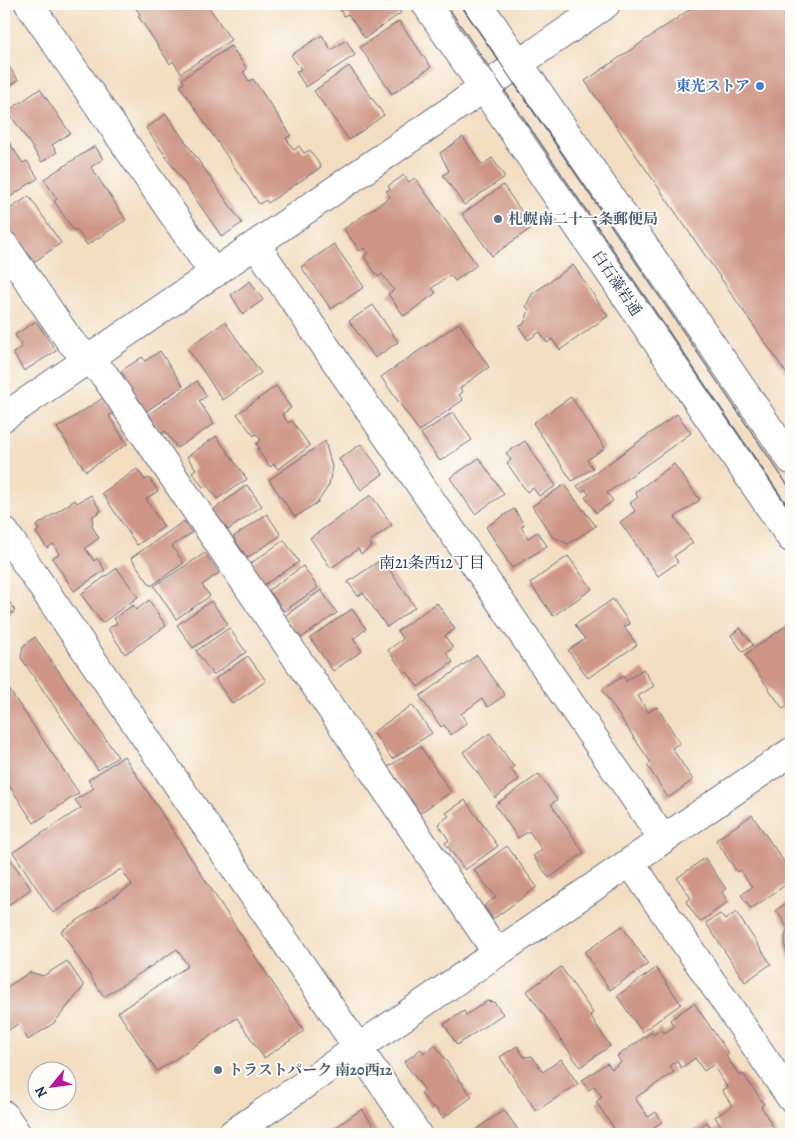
<svg xmlns="http://www.w3.org/2000/svg" width="795" height="1138" viewBox="0 0 795 1138" font-family="Alegreya,'Noto Serif JP',serif">
<style>
.building{fill:#ce9586}
.lines{fill:none;stroke-linecap:round;stroke-linejoin:round}
.minor-casing{stroke:#676c81;stroke-width:30}
.major-casing{stroke:#676c81;stroke-width:30}
.minor{stroke:#fff;stroke-width:28}
.major{stroke:#fff;stroke-width:28}
.tram{stroke:#1b2f5e;stroke-width:1}
.shop-dot{fill:#3f7fe0;stroke:#fdfcf7;stroke-width:2}
.service-dot{fill:#5c6f8a;stroke:#fdfcf7;stroke-width:2}
.labels{text-anchor:middle;dominant-baseline:central;stroke-width:4;stroke-linejoin:round;paint-order:stroke}
.shop-label{font-size:15px;font-weight:bold;fill:#366cbe;stroke:#fdfcf7;text-anchor:end}
.service-label{font-size:15px;font-weight:bold;fill:#4e5e75;stroke:#fdfcf7;text-anchor:start}
.street-label{font-size:15px;fill:#1b2f5e;stroke:#fdfcf7}
.neighbourhood-label{font-size:16px;fill:#1b2f5e;stroke:#fdfcf7}
</style>
<rect width="100%" height="100%" fill="#fdfcf7"/>
<filter id="ink" filterUnits="userSpaceOnUse"><feTurbulence type="fractalNoise" baseFrequency=".02" numOctaves="2"/><feDisplacementMap in="SourceGraphic" scale="10" xChannelSelector="R" yChannelSelector="G"/><feConvolveMatrix kernelMatrix="1 2 1 2 8 2 1 2 1" color-interpolation-filters="sRGB"/></filter>
<filter id="wash" filterUnits="userSpaceOnUse"><feTurbulence type="fractalNoise" baseFrequency=".0096" numOctaves="4" result="noise"/><feDisplacementMap in="SourceGraphic" scale="20" xChannelSelector="R" yChannelSelector="G"/><feGaussianBlur stdDeviation="1.12" result="paint"/><feColorMatrix in="noise" values="0 0 0 0 0 0 0 0 0 0 0 0 0 0 0 0 0 1.4 0 .05"/><feComposite in="paint" operator="in"/></filter>
<g filter="url(#wash)">
<rect width="100%" height="100%" fill="#f3dec2"/>
<g id="blocks">
<g class="building">
<polygon points="137,4 207,4 231,40 181,73 173,61 170,64 138,16 140,14 134,6"/>
<polygon points="336,4 395,4 401,13 365,38 348,14 344,16"/>
<polygon points="698,4 791,4 791,380 585,81"/>
<polygon points="399,21 431,67 392,94 360,47"/>
<polygon points="322,35 331,50 346,40 355,55 306,87 296,72 301,69 291,55"/>
<polygon points="231,46 247,69 243,72 249,81 253,79 291,135 286,138 294,150 299,146 304,153 310,150 321,167 268,203 266,200 259,204 180,86 184,83 182,79"/>
<polygon points="4,59 18,80 4,91"/>
<polygon points="349,66 384,115 349,140 314,91"/>
<polygon points="40,89 70,133 52,145 57,152 42,162 8,111"/>
<polygon points="166,114 242,223 222,237 146,128"/>
<polygon points="463,137 482,165 492,158 505,177 464,205 443,175 449,171 440,153"/>
<polygon points="6,138 23,163 27,161 38,178 4,201 4,140"/>
<polygon points="95,146 103,159 91,167 126,220 87,245 76,229 74,231 54,201 57,199 44,179"/>
<polygon points="404,175 409,182 415,178 477,265 455,281 450,275 432,288 436,293 404,316 388,294 394,290 382,274 378,277 364,256 368,253 364,248 360,251 344,229 390,197 386,191 390,189 388,186"/>
<polygon points="503,185 524,215 521,217 530,229 492,256 462,214"/>
<polygon points="29,196 61,243 31,264 4,223 4,213"/>
<polygon points="334,244 364,287 331,309 301,267"/>
<polygon points="573,265 608,316 560,350 552,339 547,343 540,332 528,340 519,327 524,324 529,310 526,306 532,294"/>
<polygon points="250,281 263,300 243,314 231,295"/>
<polygon points="373,305 398,342 375,358 349,321"/>
<polygon points="36,321 56,351 24,371 13,353 22,347 15,335"/>
<polygon points="225,322 261,373 223,400 187,348"/>
<polygon points="459,323 489,367 460,388 463,392 459,395 463,400 419,431 381,377"/>
<polygon points="160,351 183,386 145,412 123,380 126,378 121,371 142,357 145,361"/>
<polygon points="197,381 207,396 199,401 214,424 177,448 165,431 162,434 149,414"/>
<polygon points="276,386 291,408 282,414 288,423 292,421 310,446 278,469 274,464 270,467 257,449 260,448 256,444 261,440 256,434 254,436 237,414"/>
<polygon points="571,397 605,448 587,460 593,468 572,481 533,423"/>
<polygon points="103,398 113,413 109,416 127,444 86,471 57,428"/>
<polygon points="453,412 472,440 440,461 421,434"/>
<polygon points="677,414 691,433 607,493 613,501 596,513 585,497 589,495 585,489 582,492 577,486"/>
<polygon points="216,436 247,479 217,499 207,485 203,487 192,472 196,469 187,457"/>
<polygon points="325,441 332,467 329,485 318,502 295,517 269,480"/>
<polygon points="525,441 556,486 539,496 533,488 527,492 507,463 511,460 506,453"/>
<polygon points="361,444 383,474 361,490 339,459"/>
<polygon points="479,458 504,494 475,514 450,478"/>
<polygon points="674,464 700,500 675,517 693,543 674,556 678,562 658,576 620,522 635,511 630,503 638,497 635,492"/>
<polygon points="137,469 145,480 149,478 158,491 146,499 164,527 137,545 102,493"/>
<polygon points="247,485 262,506 228,530 213,510"/>
<polygon points="564,485 596,526 568,544 552,536 532,506"/>
<polygon points="91,495 101,511 93,516 92,526 99,538 85,548 94,561 97,558 105,570 74,591 52,558 59,554 53,544 47,548 36,532 39,530 36,526 75,500 77,503"/>
<polygon points="371,495 392,525 369,542 372,546 361,554 358,549 331,568 310,538"/>
<polygon points="514,509 524,525 521,527 528,538 538,532 547,546 512,568 486,527"/>
<polygon points="267,514 281,535 247,558 233,537"/>
<polygon points="184,521 192,533 172,546 184,563 151,586 131,558"/>
<polygon points="284,540 299,562 264,585 250,564"/>
<polygon points="205,553 219,573 202,585 210,596 176,619 154,586"/>
<polygon points="568,556 592,589 553,616 530,583"/>
<polygon points="382,559 415,607 387,627 363,593 358,596 348,582"/>
<polygon points="303,566 318,588 284,611 269,590"/>
<polygon points="117,568 138,597 102,623 81,594"/>
<polygon points="321,590 337,613 301,638 285,616"/>
<polygon points="4,593 15,611 6,617 4,617"/>
<polygon points="613,599 630,624 624,627 637,645 588,678 568,650 585,639 575,625"/>
<polygon points="149,600 166,626 125,654 108,629 117,623 114,618 133,605 136,610"/>
<polygon points="211,601 228,624 193,648 177,625"/>
<polygon points="437,603 455,629 445,636 453,648 446,653 453,662 418,687 407,672 405,674 388,650 403,639 397,631"/>
<polygon points="352,609 366,629 353,639 362,651 333,671 310,638"/>
<polygon points="791,622 791,704 783,709 745,655"/>
<polygon points="229,628 246,652 213,675 196,651"/>
<polygon points="740,628 753,645 743,652 731,635"/>
<polygon points="35,637 118,757 98,770 21,658 23,646"/>
<polygon points="477,655 505,695 488,707 482,699 461,714 467,723 451,735 444,725 441,727 420,696"/>
<polygon points="248,656 266,681 233,704 215,679"/>
<polygon points="643,669 654,686 638,696 648,712 657,707 680,743 672,748 693,780 668,798 647,765 651,763 602,690 623,676 626,681"/>
<polygon points="4,682 79,793 34,823 4,778"/>
<polygon points="412,705 432,733 392,759 373,732"/>
<polygon points="490,733 514,767 511,769 519,780 495,798 463,752"/>
<polygon points="420,746 451,792 420,813 388,767"/>
<polygon points="124,756 304,1031 264,1058 237,1018 157,1071 118,1012 188,966 177,949 104,997 61,931 132,885 121,869 53,913 13,852 81,808 75,800 94,788 88,780"/>
<polygon points="539,774 557,800 551,804 584,853 549,878 533,856 542,850 529,831 518,838 495,805"/>
<polygon points="465,800 498,846 465,870 445,843 449,840 438,824 449,816 446,813"/>
<polygon points="752,815 791,872 791,881 751,909 741,895 752,887 740,870 737,872 716,840"/>
<polygon points="507,846 537,887 493,919 484,906 496,897 474,870"/>
<polygon points="6,853 31,889 4,908 4,855"/>
<polygon points="705,858 726,889 722,892 728,902 700,922 686,902 691,898 677,878"/>
<polygon points="791,900 791,965 785,947 785,937 788,928 776,910"/>
<polygon points="736,912 771,964 745,982 706,923 720,914 725,920"/>
<polygon points="622,926 648,964 610,990 585,952"/>
<polygon points="67,961 84,986 54,1023 28,1040 18,1024 4,1033 4,989 30,972 43,976"/>
<polygon points="561,967 593,1013 590,1015 610,1046 580,1067 527,991"/>
<polygon points="656,968 681,1004 642,1032 617,996"/>
<polygon points="487,1001 494,1002 503,1014 457,1045 444,1024 464,1011 466,1015"/>
<polygon points="694,1003 729,1054 726,1056 740,1076 743,1074 764,1104 761,1106 777,1134 689,1134 707,1122 713,1131 721,1126 715,1117 732,1106 722,1090 727,1087 713,1065 704,1071 695,1058 681,1068 677,1061 670,1066 674,1072 635,1098 648,1117 656,1112 662,1122 654,1127 659,1134 618,1134 596,1102 602,1097 594,1086 589,1090 581,1081 607,1063 612,1069 621,1062 617,1056 652,1032 653,1035 661,1029 664,1033 674,1027 670,1020"/>
<polygon points="435,1045 472,1097 443,1118 434,1106 432,1108 421,1093 425,1091 404,1062 421,1049 424,1053"/>
<polygon points="517,1046 524,1057 532,1056 543,1072 561,1059 578,1084 536,1111 500,1057"/>
<polygon points="362,1109 379,1134 326,1134"/>
<polygon points="504,1110 521,1134 469,1134"/>
</g>
</g>
</g>
<g filter="url(#ink)">
<use href="#blocks" fill-opacity="0" stroke="#676c81" stroke-width="1"/>
<g class="lines">
<defs>
<g id="minor">
<polyline points="29,4 214,274"/>
<polyline points="4,245 70,341 105,376 497,953"/>
<polyline points="256,245 663,839"/>
<polyline points="4,417 606,4"/>
<polyline points="4,531 417,1134"/>
<polyline points="630,862 791,1098"/>
<polyline points="4,1115 17,1134"/>
<polyline points="232,1134 791,752"/>
</g>
<g id="major">
<polyline points="426,4 791,538"/>
<polyline points="478,4 791,460"/>
</g>
</defs>
<use href="#minor" class="minor-casing"/>
<use href="#major" class="major-casing"/>
<use href="#minor" class="minor"/>
<use href="#major" class="major"/>
<g class="tram">
<polyline points="446,4 791,511"/>
<polyline points="460,4 791,490"/>
</g>
</g>
</g>
<circle class="shop-dot" cx="760" cy="86" r="5"/>
<g class="service-dot">
<circle cx="498" cy="219" r="5"/>
<circle cx="218" cy="1070" r="5"/>
</g>
<g class="labels">
<g class="shop-label">
<text x="750" y="86">東光ストア</text>
</g>
<g class="service-label">
<text x="508" y="219">札幌南二十一条郵便局</text>
<text x="228" y="1070">トラストパーク 南20西12</text>
</g>
<g class="street-label">
<text transform="translate(617 283) rotate(56)">白石藻岩通</text>
</g>
<g class="neighbourhood-label">
<text x="432" y="563">南21条西12丁目</text>
</g>
</g>
<rect width="795" height="1138" fill="none" stroke="#fdfcf7" stroke-width="20"/>
<g transform="translate(52 1086) rotate(241)"><circle r="24" fill="#fdfcf7" stroke="#a3aaba"/>
<path d="M0-4L9 19L0 12L-9 19Z" fill="#b5179e"/>
<text y="-8" font-size="14" font-weight="bold" text-anchor="middle" fill="#1b2f5e">N</text>
</g>
</svg>
